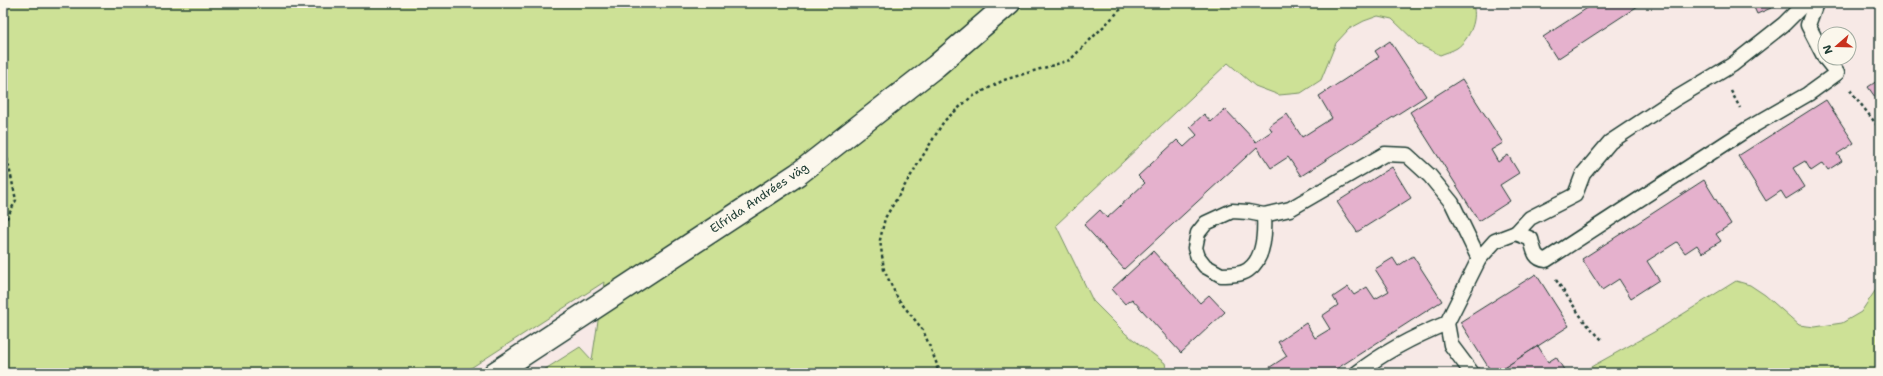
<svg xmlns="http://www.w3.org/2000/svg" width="1883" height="376" viewBox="0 0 1883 376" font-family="'Shantell Sans',sans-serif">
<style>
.green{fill:#cde196;stroke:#768f65}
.building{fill:#e5b1cd;stroke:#1f3d34}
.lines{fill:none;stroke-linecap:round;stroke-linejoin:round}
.service-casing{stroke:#1f3d34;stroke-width:17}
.tertiary-casing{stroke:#1f3d34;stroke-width:25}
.path{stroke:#1f3d34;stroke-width:2.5;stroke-dasharray:3 3;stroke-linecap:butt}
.service{stroke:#fbf7ec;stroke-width:14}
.tertiary{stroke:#fbf7ec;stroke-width:22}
.labels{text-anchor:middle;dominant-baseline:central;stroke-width:3;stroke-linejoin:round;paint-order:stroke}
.street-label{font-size:12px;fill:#1f3d34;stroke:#fbf7ec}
</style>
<rect width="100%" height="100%" fill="#f7e9e6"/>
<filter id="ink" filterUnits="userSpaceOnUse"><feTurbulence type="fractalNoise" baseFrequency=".025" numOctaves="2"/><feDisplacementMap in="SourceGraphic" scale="8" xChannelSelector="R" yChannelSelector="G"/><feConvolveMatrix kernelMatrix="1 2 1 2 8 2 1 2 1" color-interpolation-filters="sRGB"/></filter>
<g filter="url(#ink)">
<g class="green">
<path d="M3 3H1472C1479 17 1470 39 1457 48 1452 51 1445 53 1440 55L1418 44 1392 19 1378 16 1364 21 1349 29 1336 43 1321 80 1301 93 1279 95 1255 86 1228 63 1056 225 1093 301 1126 334 1165 363 1167 373H539L580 347 592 360 604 282 463 373H3Z"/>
<polygon points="1736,281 1750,285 1765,295 1799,325 1815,327 1842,323 1861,312 1875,291 1880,288 1880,373 1585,373 1589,368 1654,332"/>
</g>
<g class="building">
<polygon points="1595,3 1641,4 1557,59 1543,37"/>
<polygon points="1752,3 1783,3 1757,14"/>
<polygon points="1390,41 1426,96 1301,176 1288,157 1271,168 1257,147 1124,269 1084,225 1100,210 1107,218 1145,183 1138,176 1177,140 1184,147 1197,135 1190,127 1204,114 1211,122 1225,109 1256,142 1272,131 1269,126 1287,114 1302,137 1332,118 1319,96 1379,57 1375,51"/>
<polygon points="1462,79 1503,143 1491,150 1498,162 1508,155 1519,173 1500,185 1510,201 1479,221 1410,112"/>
<polygon points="1880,79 1880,104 1868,87"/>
<polygon points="1826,100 1854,143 1837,154 1842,161 1828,170 1823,163 1811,171 1805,161 1793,168 1805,187 1786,199 1781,191 1766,201 1738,156"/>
<polygon points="1392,167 1411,198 1357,232 1337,202"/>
<polygon points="1704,180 1731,224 1716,234 1721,241 1702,253 1697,245 1685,253 1677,242 1647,261 1659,280 1631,298 1619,279 1602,290 1582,259"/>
<polygon points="1153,251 1200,303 1209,295 1225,312 1181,353 1132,299 1125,304 1112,289"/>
<polygon points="1413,256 1442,301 1330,373 1261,373 1287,356 1278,342 1306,323 1315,338 1330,329 1322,316 1338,305 1333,297 1348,287 1354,295 1367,287 1375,299 1389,291 1375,269 1393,258 1398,266"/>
<polygon points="1536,274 1569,326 1496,373 1492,373 1460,322"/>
<polygon points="1538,346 1548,362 1556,357 1566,373 1496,373"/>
</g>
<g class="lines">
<defs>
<g id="service">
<polyline points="1816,3 1808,25 1825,58"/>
<path d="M1264 215C1265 232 1264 259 1248 270 1241 275 1229 275 1221 275L1205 266 1198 257 1195 248 1198 233 1206 223 1232 211 1248 212 1264 215 1290 209 1385 154 1407 155 1430 176 1452 203 1479 259"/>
<polyline points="1516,233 1530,218 1575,195 1583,174 1610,142 1675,99 1732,65 1784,24 1805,3"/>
<path d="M1357 373C1384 352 1415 336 1447 323"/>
<path d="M1472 373 1451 345 1447 323 1479 259 1495 241 1516 233 1531 239C1534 250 1534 259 1546 260L1749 128 1808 94 1837 73 1825 58"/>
</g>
<polyline id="tertiary" points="495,373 798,174 936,66 1009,3"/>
</defs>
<use href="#service" class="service-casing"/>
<use href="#tertiary" class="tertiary-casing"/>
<g class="path">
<polyline points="1850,90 1880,129"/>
<polyline points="1731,91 1740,108"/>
<polyline points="3,94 6,98 5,148 16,200 3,226"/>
<polyline points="1556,280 1584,321 1603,341"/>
<polyline points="932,373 938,367 923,330 898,299 884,270 880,240 885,218 944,121 970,98 1004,80 1070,60 1127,3"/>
</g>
<use href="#service" class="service"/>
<use href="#tertiary" class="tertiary"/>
</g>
</g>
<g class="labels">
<g class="street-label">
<text transform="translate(759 198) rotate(-34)">Elfrida Andrées väg</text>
</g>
</g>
<rect width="1883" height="376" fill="none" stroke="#fbf7ec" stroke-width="16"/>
<rect x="8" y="8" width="1867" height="360" fill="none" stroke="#1f3d34" stroke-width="1.5" filter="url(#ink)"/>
<g transform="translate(1837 46) rotate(250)"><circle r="19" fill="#fbf7ec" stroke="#a3ada2"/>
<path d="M0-3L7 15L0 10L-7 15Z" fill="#c8321e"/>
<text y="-6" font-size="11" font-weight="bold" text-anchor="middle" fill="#1f3d34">N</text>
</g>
</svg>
